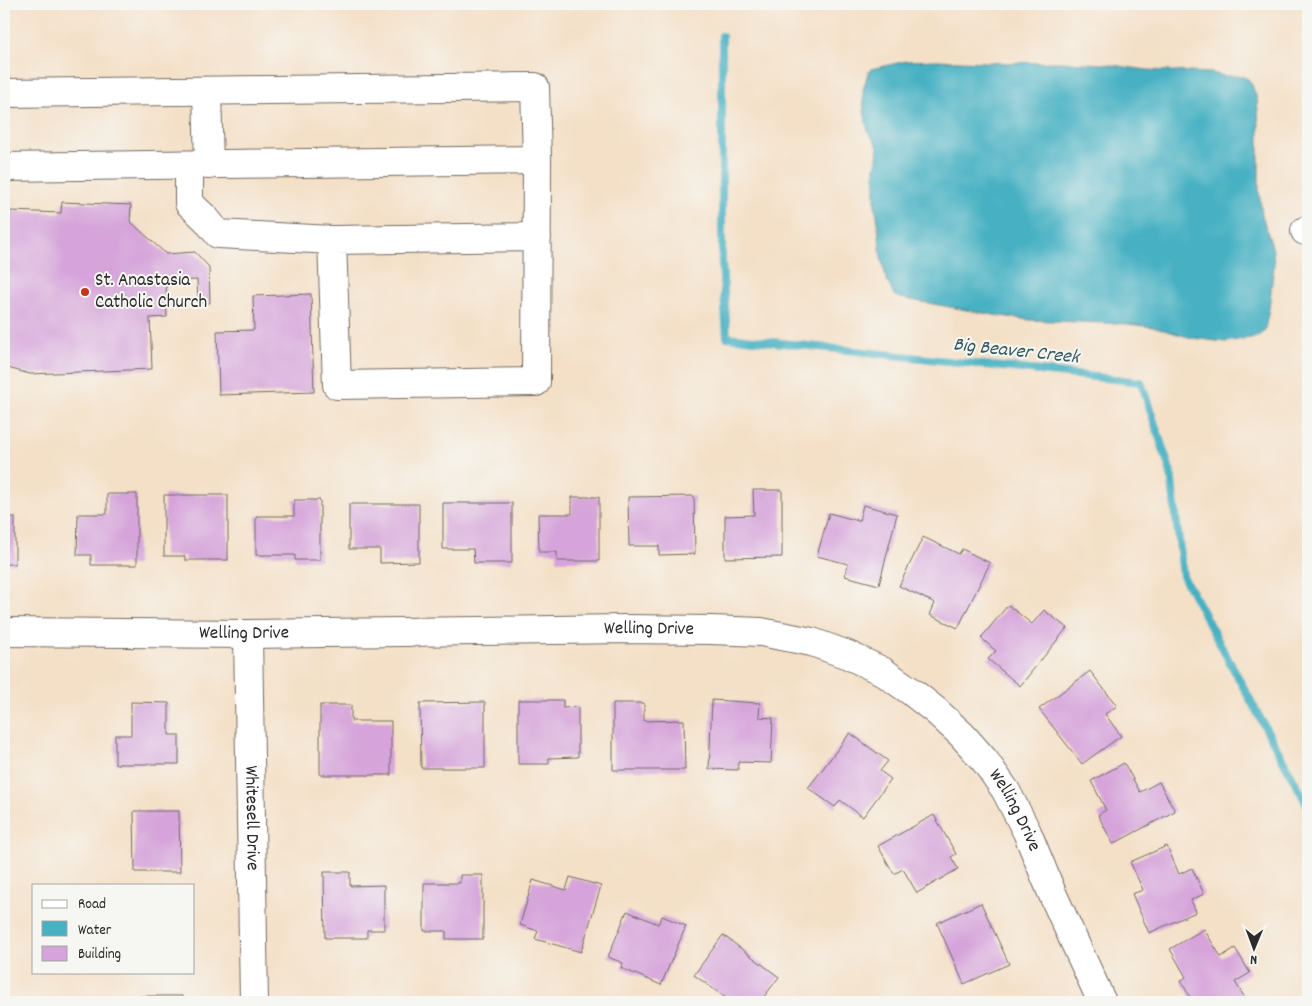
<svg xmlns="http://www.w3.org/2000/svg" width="1312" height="1006" viewBox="0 0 1312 1006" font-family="Dekko,sans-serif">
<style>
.water{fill:#46b1c3;stroke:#386e77}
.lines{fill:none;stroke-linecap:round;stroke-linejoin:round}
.stream{stroke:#46b1c3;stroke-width:8}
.building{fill:#d6a4da}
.minor-casing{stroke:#716a62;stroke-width:30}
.minor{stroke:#fff;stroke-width:28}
.poi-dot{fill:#c8321e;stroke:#f6f6f2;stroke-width:2}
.labels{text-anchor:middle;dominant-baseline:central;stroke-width:4;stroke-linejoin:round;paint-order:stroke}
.poi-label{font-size:19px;fill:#2b2b2b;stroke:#f6f6f2;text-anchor:start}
.street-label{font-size:19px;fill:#2b2b2b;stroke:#f6f6f2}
.water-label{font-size:20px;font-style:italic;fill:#345a60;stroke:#f6f6f2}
</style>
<rect width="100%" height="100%" fill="#f6f6f2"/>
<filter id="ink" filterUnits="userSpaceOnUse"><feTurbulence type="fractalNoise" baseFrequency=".02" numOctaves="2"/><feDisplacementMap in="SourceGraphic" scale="10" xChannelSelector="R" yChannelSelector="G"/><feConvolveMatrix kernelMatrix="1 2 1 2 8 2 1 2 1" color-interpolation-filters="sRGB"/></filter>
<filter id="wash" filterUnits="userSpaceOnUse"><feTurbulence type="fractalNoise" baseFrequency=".0096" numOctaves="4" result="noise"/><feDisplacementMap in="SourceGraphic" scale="20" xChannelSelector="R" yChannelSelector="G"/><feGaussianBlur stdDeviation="1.12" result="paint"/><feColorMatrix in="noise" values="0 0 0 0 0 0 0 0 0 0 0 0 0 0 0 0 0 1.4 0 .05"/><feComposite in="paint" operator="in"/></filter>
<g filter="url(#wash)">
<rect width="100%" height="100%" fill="#f4e0c7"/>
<polygon class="water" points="937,60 1009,63 1059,62 1105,64 1147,70 1212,73 1224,76 1241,76 1248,79 1252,85 1257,98 1259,126 1259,192 1262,215 1273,250 1274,265 1269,309 1265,329 1262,334 1256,337 1225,342 1192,338 1153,327 1128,324 1030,320 994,315 900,298 894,295 887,281 881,257 877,215 875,207 875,166 877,160 878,147 868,131 864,112 863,90 868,73 871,69 906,61"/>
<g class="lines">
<polyline class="stream" points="722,36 722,263 727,337 1141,382 1171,473 1183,576 1308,806"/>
</g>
<g id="blocks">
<g class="building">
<polygon points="62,202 131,205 130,221 166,254 195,252 209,267 210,303 198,303 197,280 166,281 167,317 150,318 152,369 30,374 4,367 4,219 11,211 61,213"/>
<polygon points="311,294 314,392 219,395 217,331 254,330 253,296"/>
<polygon points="753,490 782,490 782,557 725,558 725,516 754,515"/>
<polygon points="107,494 137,494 137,565 91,565 91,555 77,555 78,514 107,514"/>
<polygon points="164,495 228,495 228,560 185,560 185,556 164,556"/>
<polygon points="694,496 695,554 659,555 659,546 629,546 628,497"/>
<polygon points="572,497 599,497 599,561 557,561 557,552 539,552 538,514 572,514"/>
<polygon points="294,500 320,500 320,560 295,560 295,555 256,555 256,516 294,516"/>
<polygon points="443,503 512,503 512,563 474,563 473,549 443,549"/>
<polygon points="349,504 419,504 419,562 380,563 380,549 349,549"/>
<polygon points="863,505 897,514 879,585 845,576 848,564 817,556 829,513 859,521"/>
<rect x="4" y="517" width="11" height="47"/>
<polygon points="923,537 959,554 962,549 990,563 958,628 930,615 935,603 899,586"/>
<polygon points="1008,605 1032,624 1044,610 1067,628 1020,686 988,659 996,651 981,638"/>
<polygon points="1090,671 1117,706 1105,714 1121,736 1082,764 1039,709"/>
<polygon points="518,700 563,700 563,708 578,707 578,757 549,758 549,764 518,764"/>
<polygon points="712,700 760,703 759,717 773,718 771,763 738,762 738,770 709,769"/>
<polygon points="131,702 169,703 169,735 179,735 179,764 115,764 115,735 131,735"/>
<polygon points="485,702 485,768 421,768 420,703"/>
<polygon points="613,703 644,703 644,721 684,720 685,770 613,770"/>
<polygon points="320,705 351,705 351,721 391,721 391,775 320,775"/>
<polygon points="850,733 888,761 880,771 891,779 863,817 840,800 835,807 808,788"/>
<polygon points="1124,763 1140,792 1159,782 1175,811 1113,844 1098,815 1106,810 1091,781"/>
<polygon points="134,811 179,811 180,872 135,872"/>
<polygon points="934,815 956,854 951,857 958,869 917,893 903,869 894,874 878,846"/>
<polygon points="1167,846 1179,874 1192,868 1204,894 1191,900 1196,912 1149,933 1132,894 1143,890 1130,862"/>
<polygon points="324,872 350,872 350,886 384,885 384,930 367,930 367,938 325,938"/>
<polygon points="460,875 483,875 483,939 446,939 446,931 424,931 424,883 460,883"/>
<polygon points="570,877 601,886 581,952 535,939 538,931 520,925 533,880 566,890"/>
<polygon points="981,903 1009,964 964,984 937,923"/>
<polygon points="627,911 658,924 662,916 686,926 661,985 621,968 623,963 608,957"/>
<polygon points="1204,929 1221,957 1235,948 1250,973 1235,982 1245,998 1238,1002 1193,1002 1181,981 1186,977 1170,949"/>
<polygon points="723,935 779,977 760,1002 723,1002 726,998 694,975"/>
<rect x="139" y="996" width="43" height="6"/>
</g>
</g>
</g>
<g filter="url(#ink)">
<use href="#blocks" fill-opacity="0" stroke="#716a62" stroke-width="1"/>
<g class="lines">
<defs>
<g id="minor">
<polyline points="207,91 209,165"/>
<polyline points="4,93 535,87 537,160 4,167"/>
<polyline points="189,165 189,203 206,219 218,234 332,240"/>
<polyline points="1305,231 1308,231"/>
<path d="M537 237 332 240 337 385 536 382C536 308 537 234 537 160"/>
<path id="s1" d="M4 632 248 634 625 629 711 630 761 632 812 642 848 655 882 671 912 692 936 711 962 735 985 761 1006 791 1027 832 1052 893 1102 1002"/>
<path id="s2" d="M248 634 254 1002"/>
</g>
</defs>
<use href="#minor" class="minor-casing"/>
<use href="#minor" class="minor"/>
</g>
</g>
<circle class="poi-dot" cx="85" cy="292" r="5"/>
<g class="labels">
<g class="poi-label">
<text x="95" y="281">St. Anastasia<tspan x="95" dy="22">Catholic Church</tspan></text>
</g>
<g class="street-label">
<text stroke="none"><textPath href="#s1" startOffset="645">Welling Drive</textPath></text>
<text stroke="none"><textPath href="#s1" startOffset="240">Welling Drive</textPath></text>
<text stroke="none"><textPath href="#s1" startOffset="1080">Welling Drive</textPath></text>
<text stroke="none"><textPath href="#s2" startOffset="184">Whitesell Drive</textPath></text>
</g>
<g class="water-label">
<text transform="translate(1016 352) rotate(6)">Big Beaver Creek</text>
</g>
</g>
<rect width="1312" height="1006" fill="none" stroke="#f6f6f2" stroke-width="20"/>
<rect x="32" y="884" width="162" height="90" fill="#f6f6f2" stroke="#a5a5a2"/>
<rect x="42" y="900" width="25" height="8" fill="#ffffff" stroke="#a5a5a2"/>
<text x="78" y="908" font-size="15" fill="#2b2b2b">Road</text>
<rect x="42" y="921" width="25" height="15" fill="#46b1c3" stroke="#a5a5a2"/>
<text x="78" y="934" font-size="15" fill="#2b2b2b">Water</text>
<rect x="42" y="946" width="25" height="15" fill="#d6a4da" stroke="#a5a5a2"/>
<text x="78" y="958" font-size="15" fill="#2b2b2b">Building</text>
<g transform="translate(1254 948) rotate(181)" stroke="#f6f6f2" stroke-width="4" paint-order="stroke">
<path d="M0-4L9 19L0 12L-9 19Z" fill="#2b2b2b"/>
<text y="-8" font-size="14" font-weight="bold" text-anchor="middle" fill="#2b2b2b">N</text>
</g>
</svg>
